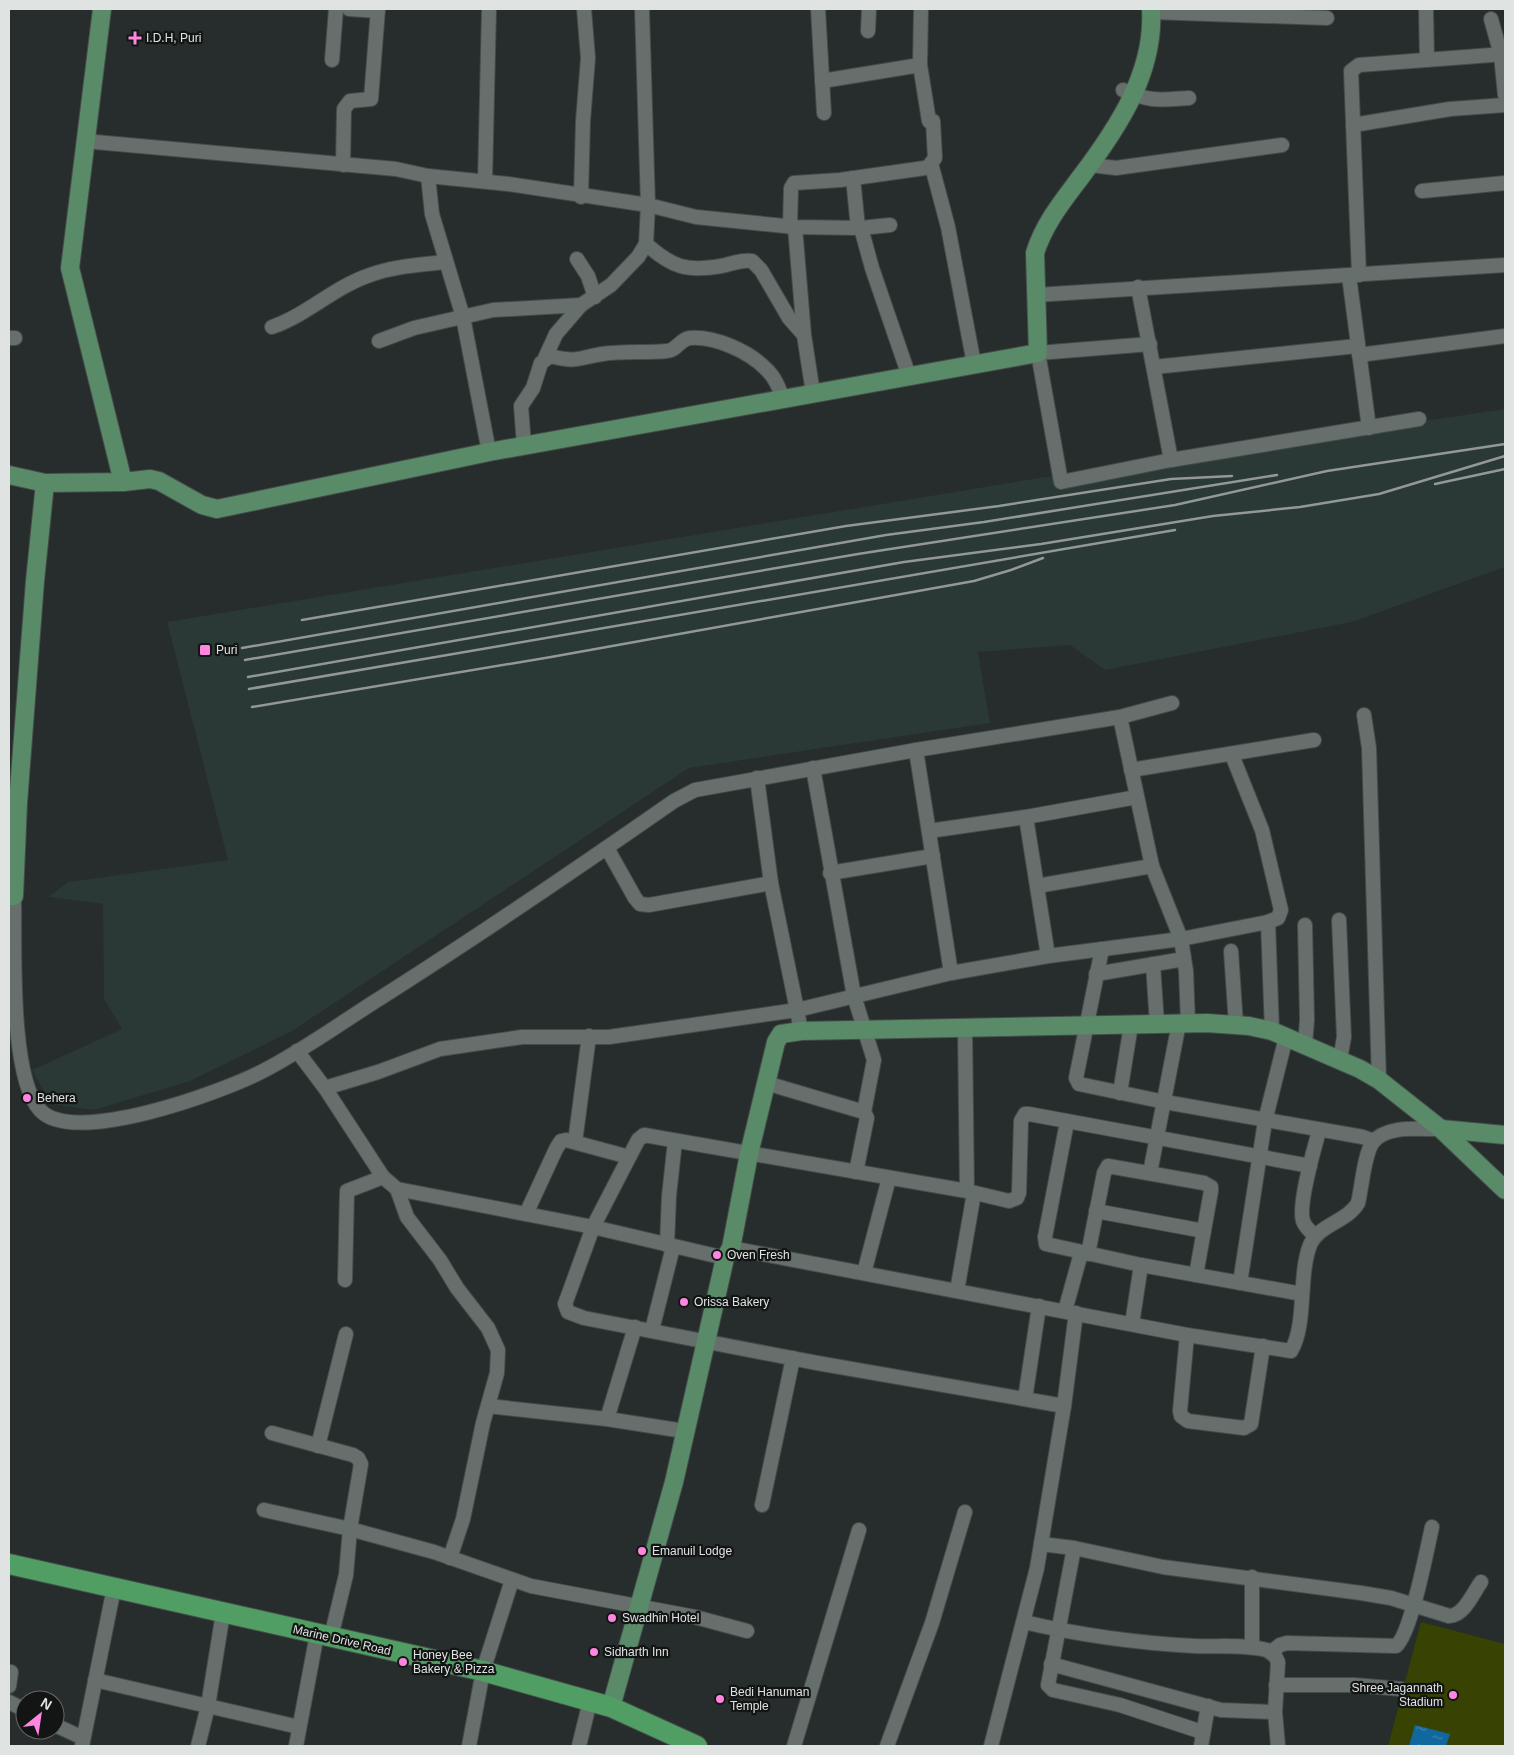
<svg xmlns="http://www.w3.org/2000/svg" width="1514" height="1755" viewBox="0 0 1514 1755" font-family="Helvetica,sans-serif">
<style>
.built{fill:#2a3836}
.grass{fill:#384203}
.water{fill:url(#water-ripples)}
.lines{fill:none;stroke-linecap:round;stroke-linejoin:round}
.minor-casing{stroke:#454b4a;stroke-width:16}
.major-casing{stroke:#454b4a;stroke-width:20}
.highway-casing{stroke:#454b4a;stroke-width:22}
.minor{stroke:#676f6d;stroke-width:14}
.major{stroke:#598b68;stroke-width:18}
.highway{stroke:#509e64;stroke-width:20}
.rail{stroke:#939897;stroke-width:2.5}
.poi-dot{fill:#fe86e1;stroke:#121514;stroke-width:2}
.labels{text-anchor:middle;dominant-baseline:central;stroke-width:4.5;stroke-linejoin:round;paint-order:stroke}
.poi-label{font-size:12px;fill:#dfe3e2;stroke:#121514;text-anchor:start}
.street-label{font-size:12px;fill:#dfe3e2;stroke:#121514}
</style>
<defs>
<pattern id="water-ripples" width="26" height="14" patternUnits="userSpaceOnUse" patternTransform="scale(1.25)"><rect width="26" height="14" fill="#10689e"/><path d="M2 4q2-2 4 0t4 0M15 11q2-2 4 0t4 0" fill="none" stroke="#3e85b0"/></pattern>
</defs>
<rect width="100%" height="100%" fill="#262d2c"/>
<polygon class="built" points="1505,409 1505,567 1352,622 1105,670 1070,645 978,652 990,723 689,768 292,1031 190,1081 94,1110 51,1104 32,1070 122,1029 104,999 103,904 48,897 68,882 228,860 167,622 1033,479"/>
<polygon class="grass" points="1421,1622 1505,1644 1505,1746 1388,1746"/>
<polygon class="water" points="1415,1725 1450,1734 1446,1746 1409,1746"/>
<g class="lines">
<defs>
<g id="minor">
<polyline points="349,9 378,11"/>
<polyline points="818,9 824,113"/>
<polyline points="1426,9 1427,60"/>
<polyline points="1151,12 1327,18"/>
<polyline points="1491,19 1501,55 1505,95"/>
<polyline points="868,31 869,9"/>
<polyline points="332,60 336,9"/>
<polyline points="920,65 929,121"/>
<polyline points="822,81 920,65 921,9"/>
<path d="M1123 90C1151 102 1159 100 1189 98"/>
<polyline points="1353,125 1450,109 1505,105"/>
<polyline points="84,141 396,169 428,176 508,184 648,205 696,217 795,227 861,228 890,225"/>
<polyline points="343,165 344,109 350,101 371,99 378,9"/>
<polyline points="1090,165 1116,168 1282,145"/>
<polyline points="929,166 935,158 933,121"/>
<polyline points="428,176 432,214 463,317 489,452"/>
<polyline points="853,178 858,228"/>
<polyline points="485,181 489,9"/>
<polyline points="1422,191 1505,183"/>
<polyline points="581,197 583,121 588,58 584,9"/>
<polyline points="790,227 791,188 794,183 840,180 932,167 948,227 974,364"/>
<polyline points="795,227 804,335 813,393"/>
<polyline points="861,228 872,268 909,376"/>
<path d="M646 244C672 267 686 272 721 266 732 264 741 259 752 261L761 270 789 318 804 335"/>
<polyline points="577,259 588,276 595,297"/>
<polyline points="1359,275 1351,71 1359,65 1505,54"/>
<polyline points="1349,276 1369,428"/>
<polyline points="1138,287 1171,460"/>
<polyline points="1036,295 1505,265"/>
<path d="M272 327C307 315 334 287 370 275 393 266 421 265 445 262"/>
<polyline points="9,338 15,338"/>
<polyline points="379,341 414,328 493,310 581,305 611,285 638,257 646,244 648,205 642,9"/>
<polyline points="1150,344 1038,353 1061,482 1171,460 1419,419"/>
<polyline points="1359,355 1505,336"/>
<polyline points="545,358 556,334 581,305"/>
<polyline points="1154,367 1357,346"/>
<path d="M524 445 521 406 533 388 541 363 550 356C578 363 577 358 602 354 623 351 646 353 667 351 676 351 680 339 690 338 714 336 749 351 766 369 775 377 779 388 783 399"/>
<polyline points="1364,715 1369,748 1379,1080"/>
<polyline points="1120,717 1152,866 1181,939 1186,971 1188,1023"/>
<polyline points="916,750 951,973"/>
<polyline points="813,768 854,996 874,1060 864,1112"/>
<polyline points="1131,770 1314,740"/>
<polyline points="757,778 771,883 797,1010 951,973 1048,956 1181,939 1268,922 1278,918 1281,910 1262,830 1232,755"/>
<polyline points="1026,817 1048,956"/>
<polyline points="929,831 1026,817 1137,797"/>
<polyline points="607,848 635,898 640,904 649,905 771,883"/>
<polyline points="830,873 933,856"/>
<polyline points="1037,886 1152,866"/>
<path d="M14 896C15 944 9 1077 40 1110 73 1147 222 1092 261 1072 303 1051 342 1022 382 997 481 934 578 868 674 801L695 790 916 750 1120 717 1172 703"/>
<polyline points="1339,920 1344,1037 1340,1060"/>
<polyline points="1268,922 1272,1031"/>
<polyline points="1305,925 1307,1020 1305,1045"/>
<polyline points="1102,949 1076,1078 1079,1084 1165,1102 1363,1137 1374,1141"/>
<polyline points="1231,951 1236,1025"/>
<polyline points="1153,964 1157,1024"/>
<polyline points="1096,974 1184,959"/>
<polyline points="965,1029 967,1191"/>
<polyline points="297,1051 325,1088 383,1177 397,1189 593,1227 725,1258"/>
<polyline points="766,1083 864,1112 867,1118 856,1172"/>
<polyline points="325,1088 378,1072 440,1049 522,1037 609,1037 797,1010 801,1031"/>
<polyline points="1120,1093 1131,1025"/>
<polyline points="1067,1122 1045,1237 1046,1244 1141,1265 1302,1294"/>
<polyline points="575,1142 589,1036"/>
<polyline points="1150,1173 1179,1023"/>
<polyline points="397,1189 407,1217 440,1260 457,1288 488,1328 498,1350 497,1373 483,1423 463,1519 450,1558"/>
<polyline points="1096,1211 1204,1231"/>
<polyline points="526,1214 556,1149 561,1141 566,1140 629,1157"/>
<path d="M1315 1236C1311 1232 1305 1227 1303 1221 1298 1204 1314 1149 1319 1131"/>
<polyline points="667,1245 669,1196 675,1141"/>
<path d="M731 1248 1187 1335 1291 1351C1307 1324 1298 1276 1310 1245 1319 1224 1347 1222 1358 1203 1362 1187 1364 1154 1373 1142 1387 1124 1422 1130 1441 1129"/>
<polyline points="1088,1254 1104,1173 1108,1166 1204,1183 1211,1187 1211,1191 1196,1275"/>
<polyline points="864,1273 889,1178"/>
<polyline points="345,1280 347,1191 383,1177"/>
<polyline points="1240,1283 1265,1121 1286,1037"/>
<polyline points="957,1291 974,1193"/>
<polyline points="1065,1311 1081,1253"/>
<polyline points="1132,1324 1141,1265"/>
<polyline points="652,1330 673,1247"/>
<polyline points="1187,1335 1180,1411 1181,1416 1188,1421 1244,1428 1251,1424 1263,1346"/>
<polyline points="1025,1399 1039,1306"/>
<polyline points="488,1406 607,1419 684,1431"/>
<polyline points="1064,1406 817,1363 584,1318 568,1312 565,1304 593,1227 638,1140 644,1135 967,1191 1009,1201 1017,1198 1019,1193 1021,1121 1025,1114 1029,1114 1310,1166"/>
<polyline points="607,1419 635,1327"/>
<polyline points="272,1433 353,1455 358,1458 361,1464 350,1529 346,1575 331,1637"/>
<polyline points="318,1446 346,1334"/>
<polyline points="762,1505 793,1358"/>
<polyline points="264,1510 350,1529 434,1552 531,1586 695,1617 747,1631"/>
<path d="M1041 1544 1074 1548 1163 1567 1361 1593 1391 1598 1449 1616C1464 1616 1473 1593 1481 1582"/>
<polyline points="1074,1548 1048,1685 1053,1690 1120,1705 1202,1732"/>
<polyline points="1252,1577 1252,1647"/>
<path d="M1024 1622C1079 1635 1138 1643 1194 1646 1218 1647 1244 1644 1267 1650L1275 1656 1278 1662 1275 1712 1278 1746"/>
<path d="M1271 1652 1280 1645 1287 1643 1396 1646C1411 1634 1427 1549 1432 1527"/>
<polyline points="1051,1664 1221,1710 1275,1712"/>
<polyline points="95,1680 299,1727"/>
<polyline points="1276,1685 1354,1685 1401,1689"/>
<polyline points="9,1686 11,1672"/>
<polyline points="9,1702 25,1710"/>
<polyline points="55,1725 83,1738"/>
<polyline points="82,1746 114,1588"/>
<polyline points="198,1746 208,1706 223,1613"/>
<polyline points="296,1746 317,1634"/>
<polyline points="469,1746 483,1671 512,1580"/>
<polyline points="579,1746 590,1701"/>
<polyline points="794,1746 859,1530"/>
<polyline points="887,1746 932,1623 965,1512"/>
<polyline points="991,1746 1037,1568 1064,1406 1076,1313"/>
<polyline points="1201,1746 1208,1706"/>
</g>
<g id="major">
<polyline points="102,9 70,268 123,482"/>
<path d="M9 475 45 483 123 482 150 479 159 481 202 505 217 509 489 452 1038 353 1035 253C1044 224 1062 202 1080 178 1117 129 1155 73 1151 9"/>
<polyline points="9,896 14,896 18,803 35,581 45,483"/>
<polyline points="1441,1129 1505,1135"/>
<polyline points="611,1707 674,1482 725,1258 731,1248 749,1154 776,1042 781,1034 801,1031 1207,1023 1249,1026 1272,1031 1360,1069 1379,1080 1441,1129 1505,1190"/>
</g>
<polyline id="highway" points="9,1564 483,1671 611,1707 697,1746"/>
</defs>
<use href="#minor" class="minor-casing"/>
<use href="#major" class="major-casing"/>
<use href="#highway" class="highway-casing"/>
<use href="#minor" class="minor"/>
<use href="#major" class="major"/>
<use href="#highway" class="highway"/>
<g class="rail">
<polyline points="1435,484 1505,469"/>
<polyline points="302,620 846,526 999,506 1171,479 1232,476"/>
<polyline points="242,648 886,535 984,522 1277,475"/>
<polyline points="245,660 858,554 1175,505 1327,471 1505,444"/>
<polyline points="248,677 904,562 1041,544 1213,516 1300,507 1379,494 1505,456"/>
<polyline points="249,689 1175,530"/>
<polyline points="252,707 551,657 974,581 1011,570 1043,558"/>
</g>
</g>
<g class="poi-dot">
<path d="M132.5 30.5h5v5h5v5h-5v5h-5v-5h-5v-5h5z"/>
<rect x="199" y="644" width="12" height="12" rx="2.5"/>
<circle cx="27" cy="1098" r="5"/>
<circle cx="717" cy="1255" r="5"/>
<circle cx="684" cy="1302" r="5"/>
<circle cx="642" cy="1551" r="5"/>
<circle cx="612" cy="1618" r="5"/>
<circle cx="594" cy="1652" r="5"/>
<circle cx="403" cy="1662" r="5"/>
<circle cx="1453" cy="1695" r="5"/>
<circle cx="720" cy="1699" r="5"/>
</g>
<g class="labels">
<g class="poi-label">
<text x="146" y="38">I.D.H, Puri</text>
<text x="216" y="650">Puri</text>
<text x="37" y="1098">Behera</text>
<text x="727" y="1255">Oven Fresh</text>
<text x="694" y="1302">Orissa Bakery</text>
<text x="652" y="1551">Emanuil Lodge</text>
<text x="622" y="1618">Swadhin Hotel</text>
<text x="604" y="1652">Sidharth Inn</text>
<text x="413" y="1655">Honey Bee<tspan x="413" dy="14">Bakery &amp; Pizza</tspan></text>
<text x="1443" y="1688" text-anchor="end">Shree Jagannath<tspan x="1443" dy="14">Stadium</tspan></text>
<text x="730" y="1692">Bedi Hanuman<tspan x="730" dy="14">Temple</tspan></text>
</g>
<g class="street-label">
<text transform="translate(342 1640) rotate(13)">Marine Drive Road</text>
</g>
</g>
<rect width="1514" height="1755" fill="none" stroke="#dfe3e2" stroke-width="20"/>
<g transform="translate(40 1715) rotate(30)"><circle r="24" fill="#121514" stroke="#646766"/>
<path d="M0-4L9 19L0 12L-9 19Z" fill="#fe86e1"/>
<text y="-8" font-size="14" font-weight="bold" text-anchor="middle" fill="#dfe3e2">N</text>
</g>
</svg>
